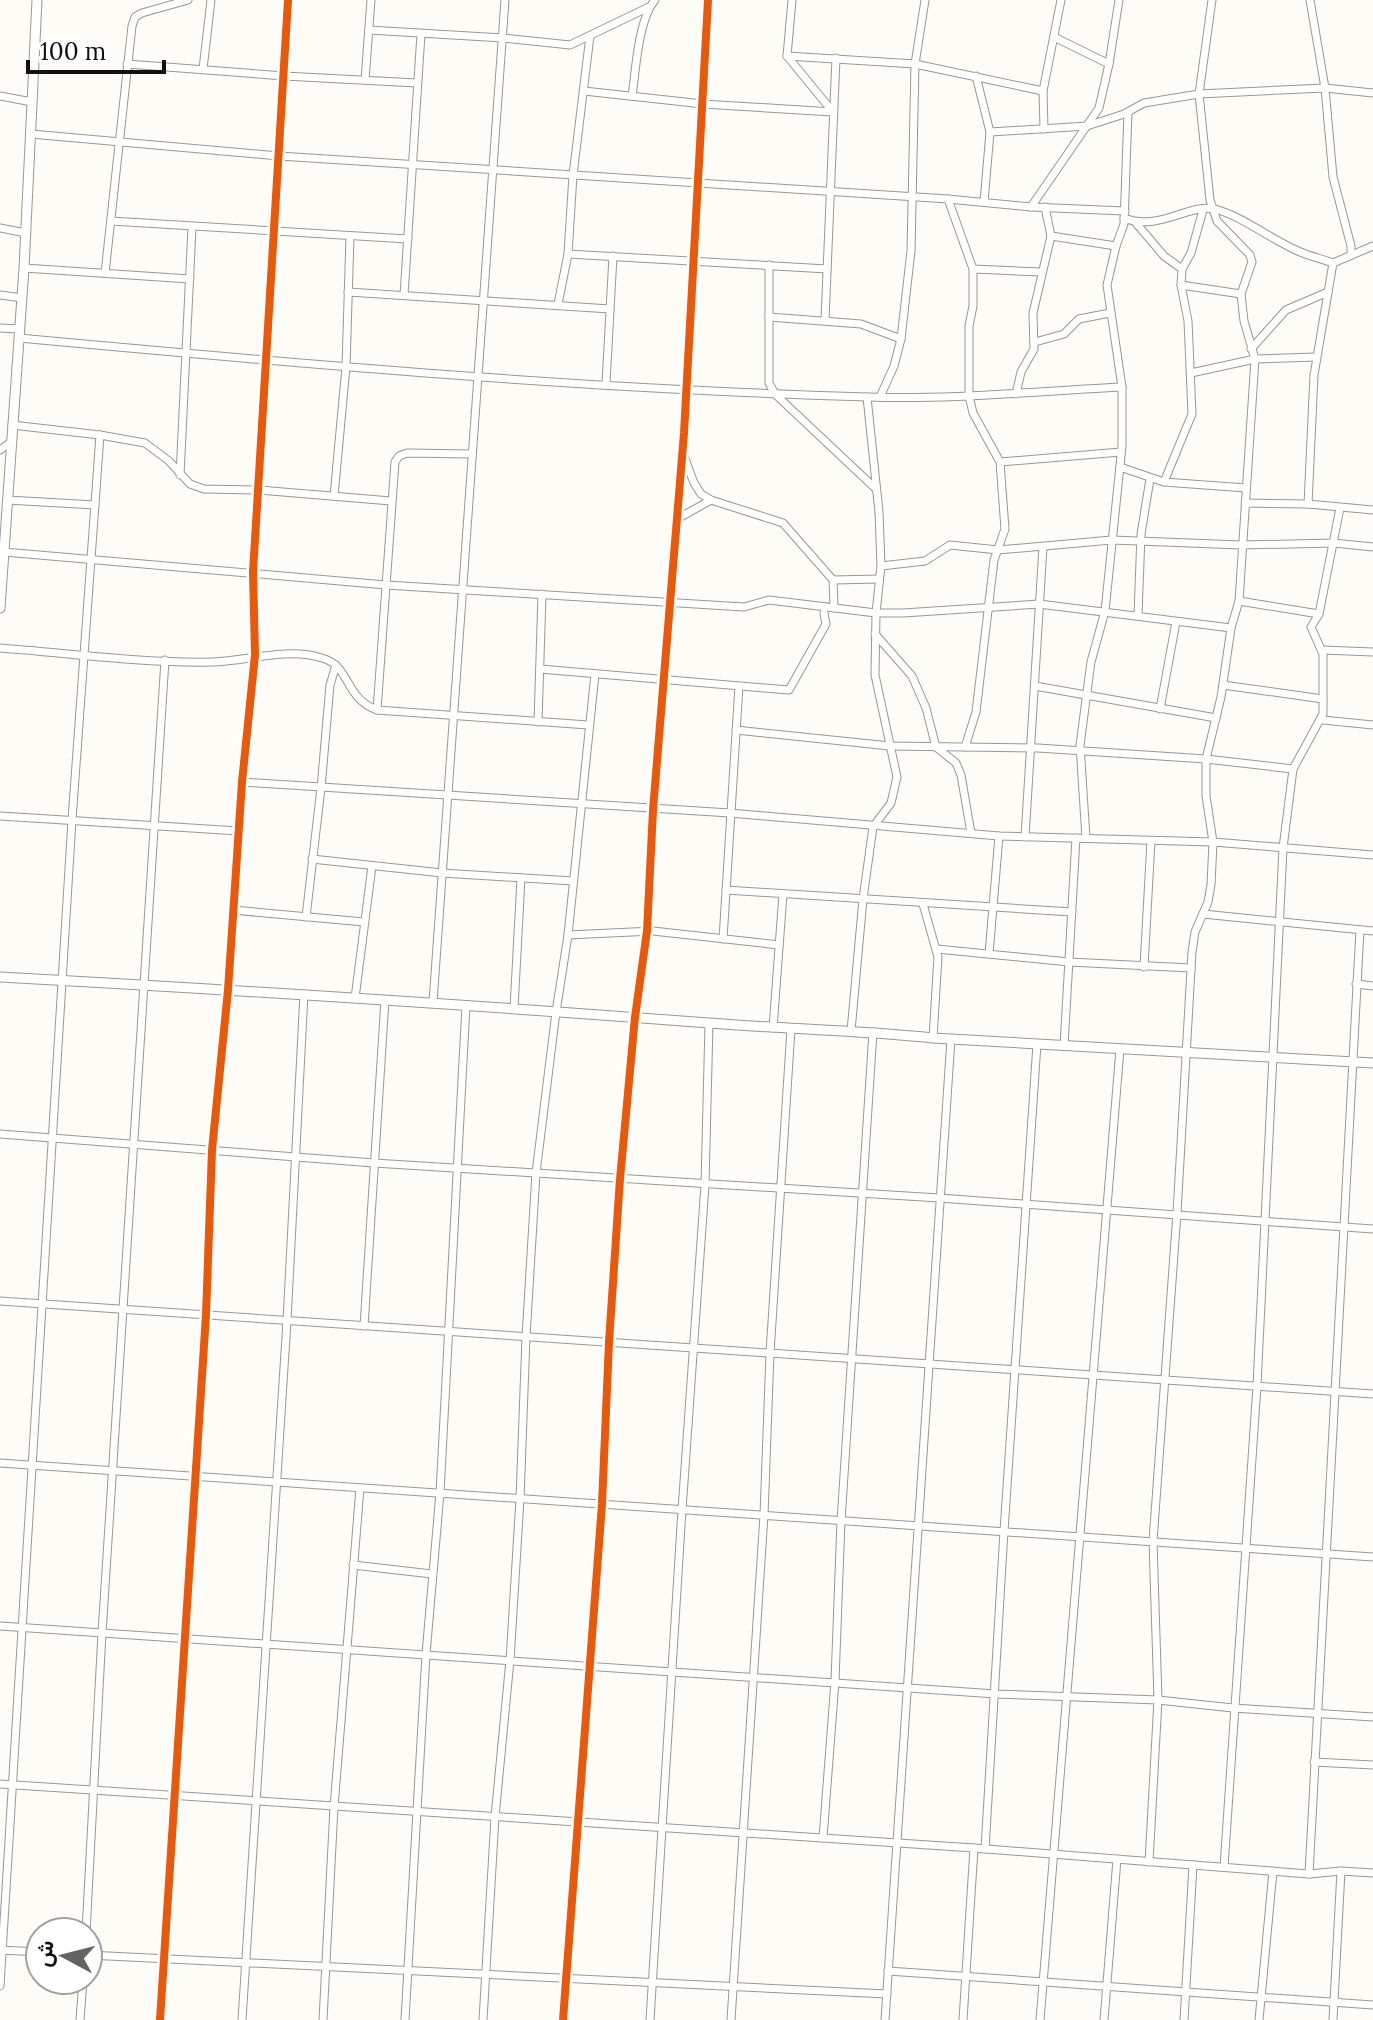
<svg xmlns="http://www.w3.org/2000/svg" width="1373" height="2020" viewBox="0 0 1373 2020" font-family="Lora,Vazirmatn,serif">
<style>
.lines{fill:none;stroke-linecap:round;stroke-linejoin:round}
.minor-casing{stroke:#979795;stroke-width:9}
.tertiary-casing{stroke:#979795;stroke-width:11}
.minor{stroke:#fffffe;stroke-width:7}
.tertiary{stroke:#fffffe;stroke-width:9}
.cycleway-casing{stroke:#fff;stroke-width:13}
.cycleway{stroke:#e8590c;stroke-width:8}
</style>
<rect width="100%" height="100%" fill="#fdfcf7"/>
<g class="lines">
<defs>
<g id="minor">
<polyline points="792,0 787,56 833,112"/>
<polyline points="1310,0 1325,88 1333,177 1351,246 1351,254"/>
<polyline points="369,30 503,38 570,45 649,7"/>
<polyline points="1054,37 1109,64"/>
<polyline points="787,56 915,64 1043,91"/>
<polyline points="127,64 284,76 417,83"/>
<polyline points="203,69 211,0"/>
<polyline points="976,76 990,132 984,202"/>
<polyline points="365,80 371,0"/>
<polyline points="584,91 703,104 833,112"/>
<polyline points="0,96 32,102"/>
<path d="M632 96C636 69 638 20 655 0"/>
<polyline points="1044,129 1043,91 1061,0"/>
<polyline points="990,132 1087,126 1124,114 1144,103 1199,94 1325,88 1373,93"/>
<polyline points="31,134 279,156 948,199 1031,207 1125,211"/>
<polyline points="948,199 973,269 973,306 969,326 969,396 973,413 1000,462 1005,529 994,560 976,712 965,747"/>
<polyline points="1031,207 1099,108 1109,64 1119,0"/>
<path d="M1124 218C1159 232 1189 203 1215 209 1244 217 1270 239 1298 251 1309 256 1322 259 1333 263"/>
<polyline points="111,221 408,239"/>
<polyline points="1136,223 1164,256 1182,269"/>
<polyline points="0,228 26,233"/>
<polyline points="1051,236 1116,246"/>
<polyline points="568,254 827,269"/>
<polyline points="769,265 769,383 775,394 876,489"/>
<polyline points="24,268 190,279"/>
<polyline points="973,269 1041,272"/>
<polyline points="105,273 132,26 135,17 142,13 188,0"/>
<polyline points="1181,285 1241,294"/>
<polyline points="348,292 610,309"/>
<polyline points="0,295 22,298"/>
<polyline points="404,295 421,34"/>
<polyline points="558,304 568,254 573,175 590,36"/>
<polyline points="769,317 861,324 901,339"/>
<polyline points="825,320 836,58"/>
<polyline points="0,328 19,329"/>
<path d="M19 338C301 364 584 389 868 397 953 400 1037 391 1122 387"/>
<polyline points="1035,342 1064,334 1079,319 1110,313"/>
<polyline points="1251,349 1286,310 1328,292"/>
<polyline points="1191,373 1255,359 1316,357"/>
<polyline points="606,383 613,256"/>
<polyline points="1016,394 1021,372 1034,349 1033,313 1051,236 1045,207"/>
<polyline points="880,397 894,366 901,339 911,251 915,64 925,0"/>
<polyline points="12,425 100,435 145,443 169,461 190,484 204,489 259,490 391,501"/>
<polyline points="0,450 11,442"/>
<polyline points="684,456 694,483 701,494 711,500 783,523 833,580 834,608"/>
<polyline points="1000,462 1121,452"/>
<polyline points="1120,467 1164,482 1246,488"/>
<polyline points="180,475 192,228"/>
<polyline points="1164,482 1192,414 1188,321 1181,285 1182,269 1191,253 1203,210"/>
<polyline points="334,496 346,367 350,236"/>
<polyline points="7,500 95,505"/>
<polyline points="1245,503 1308,504 1373,510"/>
<polyline points="1308,504 1314,375 1333,263 1373,246"/>
<polyline points="677,519 711,500"/>
<polyline points="4,552 386,585 744,607 769,600 876,613 903,613 1039,604 1231,628"/>
<polyline points="881,566 925,561 950,545 998,550 1112,540 1241,545 1334,543 1373,547"/>
<polyline points="833,580 879,579"/>
<polyline points="1239,601 1319,614"/>
<polyline points="1138,616 1141,534 1150,479"/>
<polyline points="875,634 912,676 926,708 936,747 956,763 961,775 971,833"/>
<path d="M0 648C68 653 146 664 213 662 248 661 287 647 322 658 351 666 344 698 377 710L588 725"/>
<polyline points="1322,650 1373,652"/>
<polyline points="540,669 789,690 826,624 824,613"/>
<polyline points="1223,685 1323,699"/>
<polyline points="1035,686 1216,718"/>
<polyline points="1160,709 1176,622"/>
<polyline points="377,710 395,462 399,456 407,453 471,454"/>
<polyline points="1323,720 1373,725"/>
<polyline points="538,722 542,594"/>
<polyline points="736,730 890,746 1038,748 1206,759 1293,769"/>
<polyline points="242,782 730,813 999,836 1213,842 1373,855"/>
<polyline points="0,816 239,831"/>
<polyline points="1025,837 1043,547"/>
<polyline points="1086,838 1080,745 1091,662 1105,611 1122,446 1122,387 1107,285 1116,246 1124,224 1128,112"/>
<polyline points="312,859 442,873 573,881"/>
<polyline points="726,890 1072,912"/>
<polyline points="923,904 938,957 933,1038"/>
<polyline points="233,910 364,922"/>
<polyline points="1203,914 1373,931"/>
<polyline points="306,917 321,788 330,685 336,665"/>
<polyline points="568,935 653,931 779,945"/>
<polyline points="723,939 739,686"/>
<polyline points="937,949 1069,962 1191,968"/>
<polyline points="989,954 999,836"/>
<polyline points="1144,967 1151,841"/>
<polyline points="1356,984 1373,986"/>
<polyline points="355,998 372,866"/>
<polyline points="433,1002 505,0"/>
<polyline points="514,1008 521,878"/>
<polyline points="773,1028 783,894"/>
<polyline points="851,1031 863,899 873,827 891,803 897,777 875,675 876,613 881,566 879,512 867,397"/>
<polyline points="1064,1046 1076,838"/>
<polyline points="0,1134 374,1163 939,1198 1373,1229"/>
<polyline points="0,1301 1373,1394"/>
<polyline points="364,1326 385,1000"/>
<polyline points="0,1463 1373,1557"/>
<polyline points="353,1565 432,1574"/>
<polyline points="0,1626 996,1694 1158,1700 1233,1708 1373,1717"/>
<polyline points="1314,1762 1373,1765"/>
<polyline points="0,1784 974,1848 1309,1874 1341,1871 1373,1873"/>
<polyline points="823,1838 835,1681 841,1521 873,1032"/>
<polyline points="985,1849 1004,1531 1037,1044"/>
<polyline points="1149,1862 1158,1700 1153,1541 1177,1213 1192,952 1195,932 1208,902 1211,885 1213,842 1206,796 1206,759 1221,697 1231,628 1239,601 1255,359 1244,321 1241,294 1252,262 1250,255 1217,221 1210,200 1199,94 1212,0"/>
<polyline points="1224,1867 1257,1386 1283,848 1293,769 1323,714 1323,654 1311,627 1319,614 1340,508"/>
<polyline points="1309,1874 1360,930"/>
<polyline points="86,1932 102,1633 165,660"/>
<polyline points="0,1950 40,1952"/>
<polyline points="88,1955 887,1994"/>
<polyline points="888,1971 1373,2005"/>
<polyline points="0,1986 72,820 100,435"/>
<polyline points="80,2020 83,1980"/>
<polyline points="160,2020 206,1315 212,1150 228,990 242,782 255,655 253,572 288,0"/>
<polyline points="242,2020 287,1321 304,994"/>
<polyline points="323,2020 334,1807 360,1488"/>
<polyline points="405,2020 426,1654 440,1493 466,1005"/>
<polyline points="483,2020 495,1817 510,1660 520,1499 526,1337 536,1173 556,1012 568,935 595,674"/>
<polyline points="563,2020 602,1504 609,1342 620,1179 635,1017 647,931 653,810 684,433 708,0"/>
<polyline points="650,2020 682,1510 705,1185 709,1023"/>
<polyline points="731,2020 764,1515 770,1353 791,1029"/>
<polyline points="885,2020 951,1039"/>
<polyline points="963,2020 974,1848"/>
<polyline points="1040,2020 1120,1049"/>
<polyline points="1104,2020 1117,1859"/>
<polyline points="1184,2020 1193,1865"/>
<polyline points="1259,2020 1273,1871"/>
<polyline points="1333,2020 1341,1871"/>
</g>
<g id="tertiary">
<polyline points="0,608 24,268 37,0"/>
<path d="M0 977C236 990 473 1005 709 1023 784 1029 858 1030 933 1038L1373 1063"/>
</g>
</defs>
<use href="#minor" class="minor-casing"/>
<use href="#tertiary" class="tertiary-casing"/>
<use href="#minor" class="minor"/>
<use href="#tertiary" class="tertiary"/>
<defs>
<g id="cycleway">
<polyline points="160,2020 206,1315 212,1150 228,990 242,782 255,655 253,572 288,0"/>
<polyline points="563,2020 602,1504 609,1342 620,1179 635,1017 647,931 653,810 684,433 708,0"/>
</g>
</defs>
<use href="#cycleway" class="cycleway-casing"/>
<use href="#cycleway" class="cycleway"/>
</g>
<g transform="translate(64 1956) rotate(277)"><circle r="38" fill="#ffffff" stroke="#a0a0a0" stroke-width="2"/>
<path d="M0-6L14 30L0 20L-14 30Z" fill="#646362"/>
<text y="-12" font-size="22" font-weight="bold" text-anchor="middle" fill="#111111">ش</text>
</g>
<path d="M28 60v12h136v-12" fill="none" stroke="#111111" stroke-width="4"/>
<text x="40" y="60" font-size="24" fill="#111111" stroke="#ffffff" stroke-width="6" paint-order="stroke">100 m</text>
</svg>
